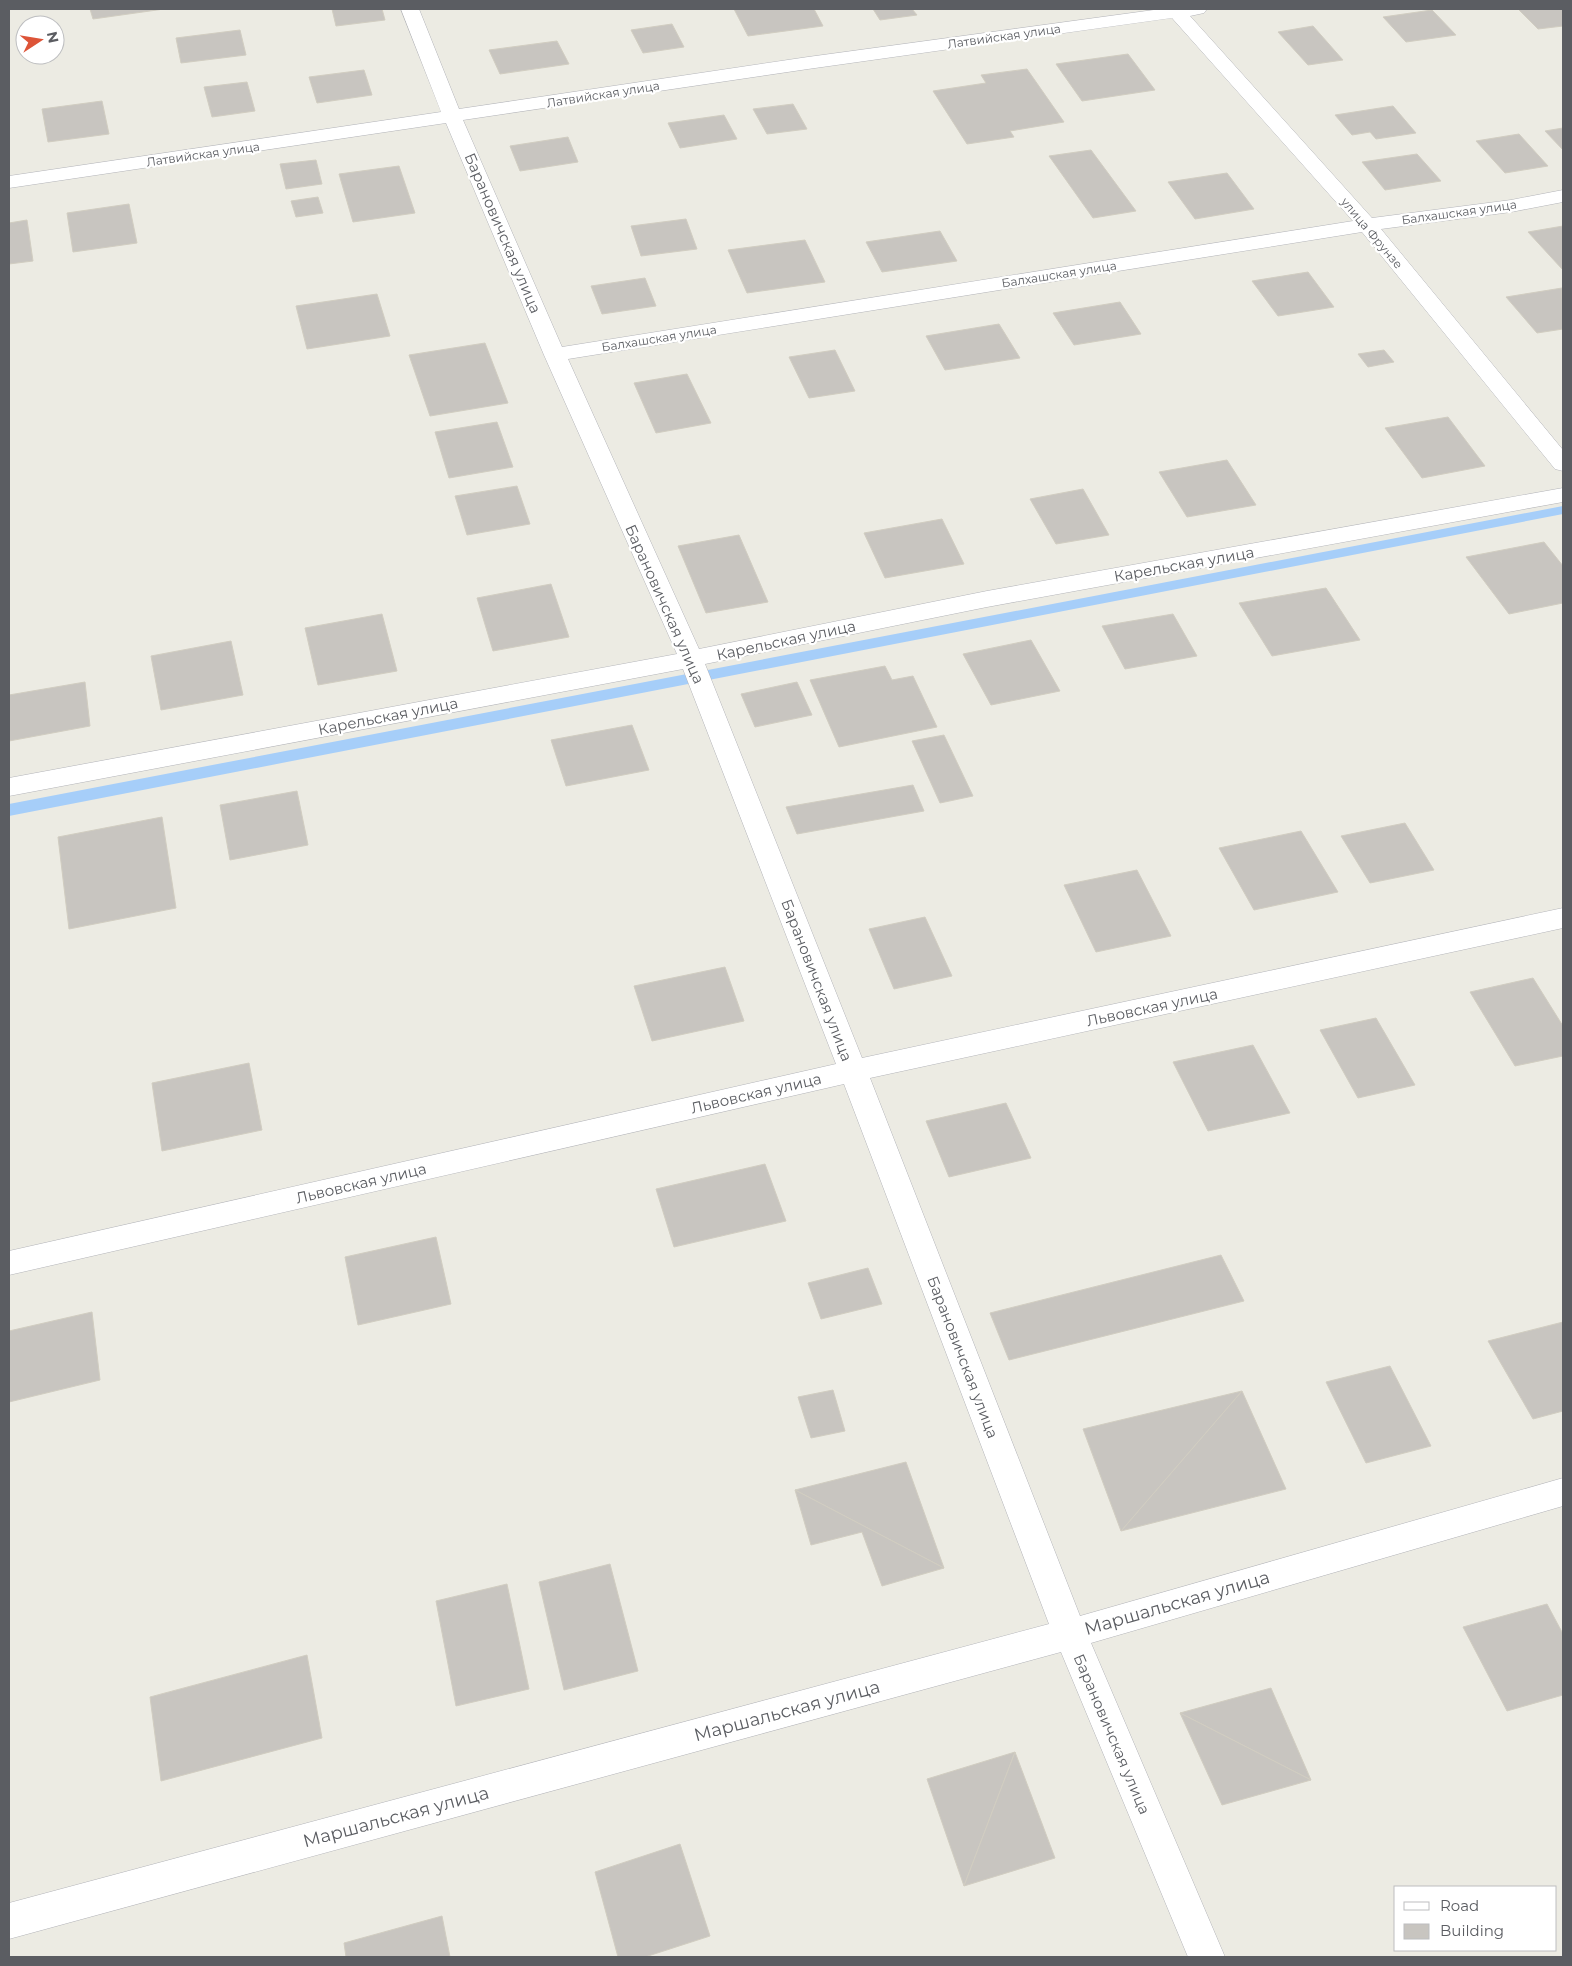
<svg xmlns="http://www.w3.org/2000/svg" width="1572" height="1966" viewBox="0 0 1572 1966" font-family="Montserrat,sans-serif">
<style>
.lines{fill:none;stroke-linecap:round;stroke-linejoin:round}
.stream{fill:#a6cef9;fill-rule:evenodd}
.building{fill:#c8c5c0;stroke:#d1cdc1}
.minor-casing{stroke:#b3b4b9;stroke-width:1}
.minor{fill:#fff;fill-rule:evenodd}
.labels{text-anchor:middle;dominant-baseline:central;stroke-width:4.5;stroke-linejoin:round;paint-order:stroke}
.far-street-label{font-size:12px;fill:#5b5d62;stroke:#fff}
.street-label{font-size:15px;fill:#5b5d62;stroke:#fff}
.near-street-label{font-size:18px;fill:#5b5d62;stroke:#fff}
</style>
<rect width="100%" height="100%" fill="#ecebe3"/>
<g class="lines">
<polygon class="stream" points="1563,506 1563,514 9,816 9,804"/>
</g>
<g class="building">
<polygon points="90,9 164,9 93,19"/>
<polygon points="332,9 382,9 385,20 336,26"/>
<polygon points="734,9 814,9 823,26 748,36"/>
<polygon points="873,9 912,9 917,15 880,20"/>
<polygon points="1518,9 1563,9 1563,26 1538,29"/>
<polygon points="1432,10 1456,35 1406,42 1383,17"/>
<polygon points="672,24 684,47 643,53 631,30"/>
<polygon points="1313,26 1343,60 1308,65 1278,32"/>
<polygon points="240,30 246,55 181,63 176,38"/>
<polygon points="557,41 569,64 500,74 489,50"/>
<polygon points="1128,54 1155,90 1082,101 1056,64"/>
<polygon points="1027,69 1064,122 1010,131 1014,137 967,144 933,91 986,83 981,75"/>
<polygon points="364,70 372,95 317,103 309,77"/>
<polygon points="247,82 255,111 212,117 204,87"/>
<polygon points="102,101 109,134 48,142 42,109"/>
<polygon points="793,104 807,129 767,134 753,109"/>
<polygon points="1393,106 1416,133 1376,139 1370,132 1352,135 1335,115"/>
<polygon points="724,115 737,139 680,148 668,123"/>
<polygon points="1563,128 1563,150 1545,131"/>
<polygon points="1519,134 1548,166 1505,173 1476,141"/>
<polygon points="568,137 578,162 520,171 510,146"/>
<polygon points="1091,150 1136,211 1093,218 1049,156"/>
<polygon points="1417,154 1441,181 1385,190 1362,162"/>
<polygon points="316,160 322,184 286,189 280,164"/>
<polygon points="399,166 415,213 353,222 339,174"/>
<polygon points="1227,173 1254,209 1195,219 1168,182"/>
<polygon points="318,197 323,213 296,217 291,201"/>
<polygon points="129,204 137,243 73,252 67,213"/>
<polygon points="686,219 697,249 641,256 631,226"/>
<polygon points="27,220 33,261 9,264 9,223"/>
<polygon points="1563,226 1563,269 1562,269 1528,232"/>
<polygon points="940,231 957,261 882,272 866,242"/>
<polygon points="805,240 825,282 747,293 728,250"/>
<polygon points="1308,272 1334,307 1278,316 1252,281"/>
<polygon points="645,278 656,306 602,314 591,286"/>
<polygon points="1562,288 1563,329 1537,333 1506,297"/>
<polygon points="377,294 390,336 307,349 296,306"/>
<polygon points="1120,302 1141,334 1074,345 1053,313"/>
<polygon points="999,324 1020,358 945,370 926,336"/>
<polygon points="485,343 508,403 430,416 409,355"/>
<polygon points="835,350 855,391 809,398 789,357"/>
<polygon points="1384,350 1394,362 1368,367 1358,354"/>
<polygon points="687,374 711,423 656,433 634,383"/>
<polygon points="1448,417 1485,466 1422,478 1385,428"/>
<polygon points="497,422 513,467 449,478 435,432"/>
<polygon points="1227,460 1256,505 1187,517 1159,472"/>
<polygon points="517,486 530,524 467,535 455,496"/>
<polygon points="1083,489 1109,535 1056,544 1030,499"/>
<polygon points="942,519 964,564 885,578 864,533"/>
<polygon points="739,535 768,602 706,613 678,546"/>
<polygon points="1544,542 1563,566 1563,603 1509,614 1466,557"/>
<polygon points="551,584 569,637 493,651 477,598"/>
<polygon points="1326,588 1360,640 1272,656 1239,603"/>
<polygon points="382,614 397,671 318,685 305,628"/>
<polygon points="1173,614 1197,656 1125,669 1102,626"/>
<polygon points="1031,640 1060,691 991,705 963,654"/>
<polygon points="231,641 243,695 161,710 151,656"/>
<polygon points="885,666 892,680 913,676 937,727 839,747 810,680"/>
<polygon points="85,682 90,726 9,741 9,695"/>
<polygon points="797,682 812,715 755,727 741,694"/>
<polygon points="632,725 649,770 566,786 551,740"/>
<polygon points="944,735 973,796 940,803 912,741"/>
<polygon points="913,785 924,811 797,834 786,807"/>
<polygon points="297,791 308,845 230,860 220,805"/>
<polygon points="162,817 176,908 69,929 58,837"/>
<polygon points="1405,823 1434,870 1370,883 1341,836"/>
<polygon points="1301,831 1338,892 1254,910 1219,848"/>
<polygon points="1137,870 1171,936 1096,952 1064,885"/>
<polygon points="925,917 952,976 894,989 869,929"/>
<polygon points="725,967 744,1021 652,1041 634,986"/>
<polygon points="1533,978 1563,1026 1563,1056 1515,1066 1470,992"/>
<polygon points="1376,1018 1415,1085 1358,1098 1320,1030"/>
<polygon points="1253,1045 1290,1113 1208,1131 1173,1062"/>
<polygon points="249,1063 262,1130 162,1151 152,1083"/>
<polygon points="1006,1103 1031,1158 949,1177 926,1121"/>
<polygon points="765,1164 786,1221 674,1247 656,1189"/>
<polygon points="436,1237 451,1304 358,1325 345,1257"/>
<polygon points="1221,1255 1244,1301 1009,1360 990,1313"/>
<polygon points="868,1268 882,1304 821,1319 808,1283"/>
<polygon points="92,1312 100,1380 9,1402 9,1331"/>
<polygon points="1563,1322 1563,1411 1533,1419 1488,1341"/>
<polygon points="1390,1366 1431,1446 1366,1463 1326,1382"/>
<polygon points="833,1390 845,1431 811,1438 798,1397"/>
<polygon points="1242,1391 1286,1489 1121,1531"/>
<polygon points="1242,1391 1121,1531 1083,1429"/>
<polygon points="906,1462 944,1568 795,1490"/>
<polygon points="795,1490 944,1568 882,1586 862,1532 811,1545"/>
<polygon points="610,1564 638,1671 564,1690 539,1582"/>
<polygon points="507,1584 529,1689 456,1706 436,1601"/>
<polygon points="1547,1604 1563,1634 1563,1695 1507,1711 1463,1627"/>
<polygon points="307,1655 322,1738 161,1781 150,1697"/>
<polygon points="1271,1688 1311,1780 1180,1713"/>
<polygon points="1180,1713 1311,1780 1222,1805"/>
<polygon points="1015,1752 964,1886 927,1779"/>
<polygon points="1015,1752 1055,1858 964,1886"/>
<polygon points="680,1844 710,1936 645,1957 618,1957 595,1872"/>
<polygon points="442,1916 450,1957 346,1957 344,1943"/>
</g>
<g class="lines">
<defs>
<path id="minor" d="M401 9H419L459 109 808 57 1161 9H1207L1204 13 1190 16 1372 218 1511 200 1563 190V202L1511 212 1381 229 1563 450V471L1555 469 1362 232 568 359 699 649 987 591 1563 488V502L987 607 705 664 862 1058 1563 908V928L870 1078 1080 1616 1563 1478V1506L1091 1643 1225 1957H1188L1061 1652 9 1939V1903L1049 1624 844 1084 9 1275V1251L836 1064 683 669 9 796V778L677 654 544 355 446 123 9 188V176L441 112ZM1172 18 1353 221 562 347 463 120 808 69Z"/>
</defs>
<use href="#minor" class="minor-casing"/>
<use href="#minor" class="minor"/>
</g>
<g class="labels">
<g class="far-street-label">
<text transform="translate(1004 36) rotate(-8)">Латвийская улица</text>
<text transform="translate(603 94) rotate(-9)">Латвийская улица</text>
<text transform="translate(203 154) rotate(-8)">Латвийская улица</text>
<text transform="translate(1459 212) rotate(-8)">Балхашская улица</text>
<text transform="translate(1372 233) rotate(50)">улица Фрунзе</text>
<text transform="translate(1059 274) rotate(-9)">Балхашская улица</text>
<text transform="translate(659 338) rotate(-9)">Балхашская улица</text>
</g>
<g class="street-label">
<text transform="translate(503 233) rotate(67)">Барановичская улица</text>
<text transform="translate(1184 564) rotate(-10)">Карельская улица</text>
<text transform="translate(665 604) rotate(66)">Барановичская улица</text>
<text transform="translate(786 640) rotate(-12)">Карельская улица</text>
<text transform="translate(388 716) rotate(-11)">Карельская улица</text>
<text transform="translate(817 980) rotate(69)">Барановичская улица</text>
<text transform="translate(1152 1007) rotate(-12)">Львовская улица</text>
<text transform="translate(756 1093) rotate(-13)">Львовская улица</text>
<text transform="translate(361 1183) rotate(-13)">Львовская улица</text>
<text transform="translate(963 1357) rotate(69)">Барановичская улица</text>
<text transform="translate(1112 1734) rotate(67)">Барановичская улица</text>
</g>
<g class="near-street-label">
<text transform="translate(1177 1603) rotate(-16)">Маршальская улица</text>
<text transform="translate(787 1711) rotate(-15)">Маршальская улица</text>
<text transform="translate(396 1817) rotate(-15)">Маршальская улица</text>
</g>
</g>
<rect width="1572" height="1966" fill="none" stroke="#5b5d62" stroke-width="20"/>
<rect x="1394" y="1886" width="162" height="65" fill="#ffffff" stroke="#bdbec0"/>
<rect x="1404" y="1902" width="25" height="8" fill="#ffffff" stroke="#bdbec0"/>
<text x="1440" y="1911" font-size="15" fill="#5b5d62">Road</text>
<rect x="1404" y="1924" width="25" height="15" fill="#c8c5c0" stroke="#bdbec0"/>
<text x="1440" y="1936" font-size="15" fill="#5b5d62">Building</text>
<g transform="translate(40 40) rotate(78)"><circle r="24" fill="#ffffff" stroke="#bdbec0"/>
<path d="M0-4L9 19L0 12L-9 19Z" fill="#dd5438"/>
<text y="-8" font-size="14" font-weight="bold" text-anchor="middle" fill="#5b5d62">N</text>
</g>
</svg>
